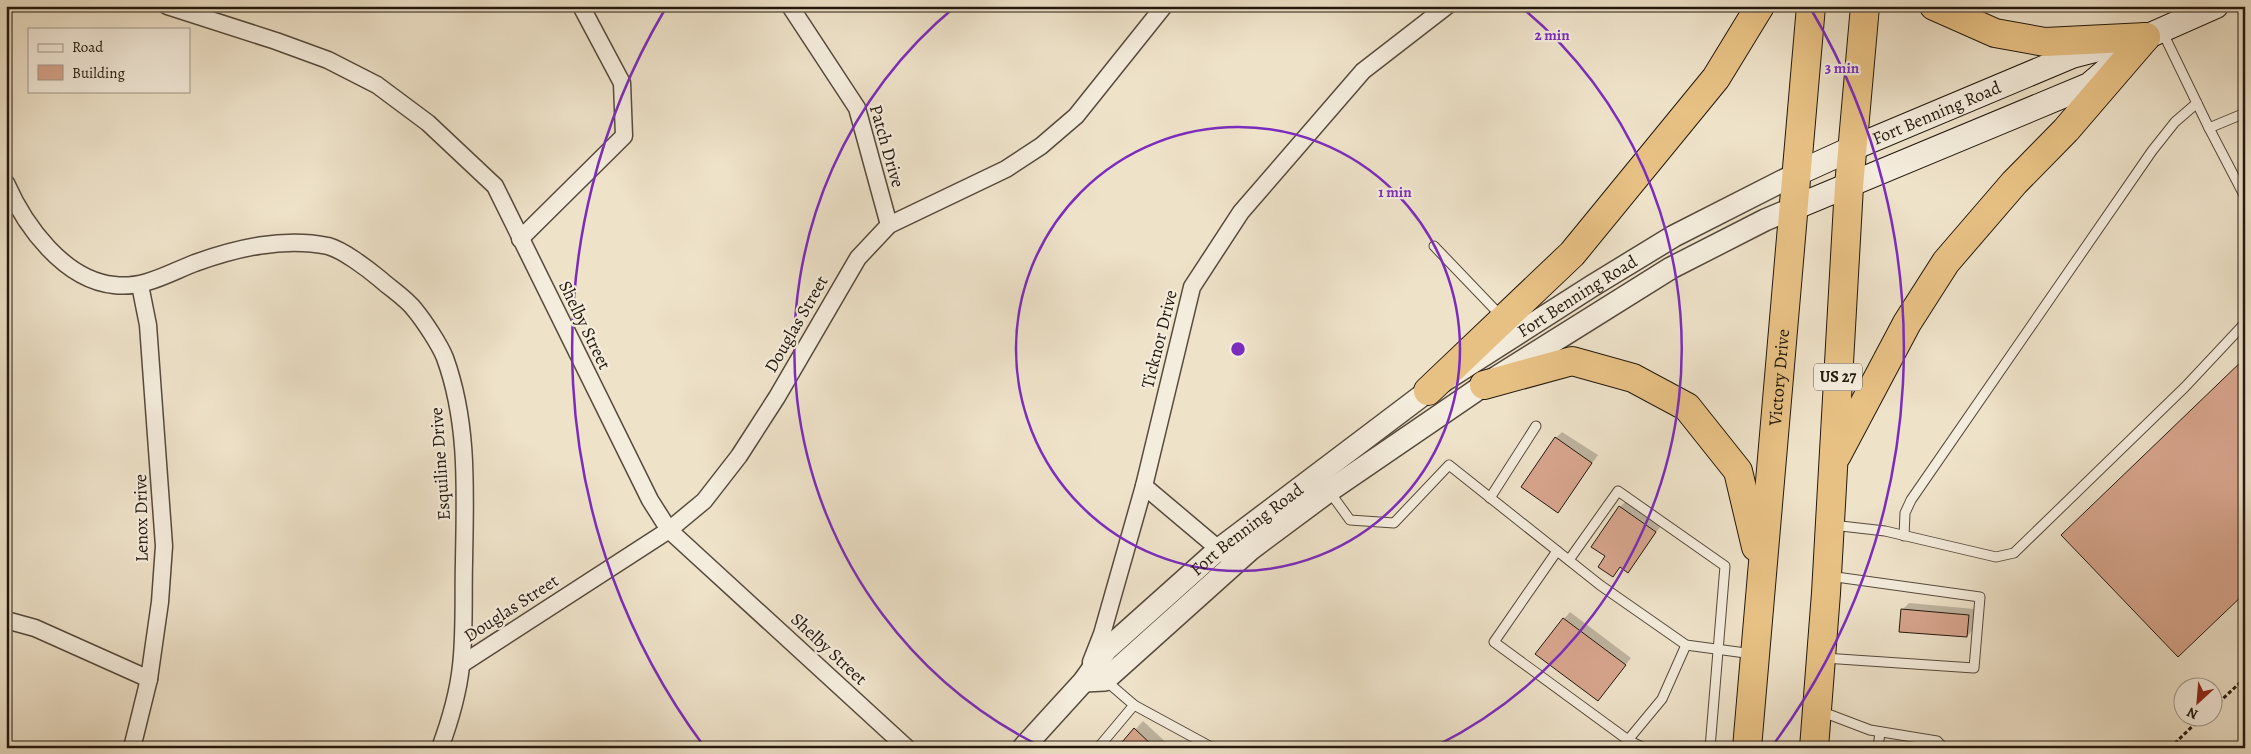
<svg xmlns="http://www.w3.org/2000/svg" width="2251" height="754" viewBox="0 0 2251 754" font-family="Alegreya,serif">
<style>
.shadow{fill:#0003}
.building{fill:#d7a58d;stroke:#23180d}
.lines{fill:none;stroke-linecap:round;stroke-linejoin:round}
.service-casing{stroke:#564a3c;stroke-width:11}
.minor-casing{stroke:#564a3c;stroke-width:19}
.tertiary-casing{stroke:#564a3c;stroke-width:24}
.secondary-casing{stroke:#23180d;stroke-width:26}
.trunk-casing{stroke:#23180d;stroke-width:30}
.path{stroke:#23180d;stroke-width:3;stroke-dasharray:4 2.5;stroke-linecap:butt}
.service{stroke:#f4ecdc;stroke-width:9}
.minor{stroke:#f4ecdc;stroke-width:16}
.tertiary{stroke:#f4ecdc;stroke-width:21}
.secondary{stroke:#f4ecdc;stroke-width:24}
.trunk{stroke:#e7c184;stroke-width:28}
.ring{fill:none;stroke:#7b2cbf;stroke-width:2.5}
.labels{text-anchor:middle;dominant-baseline:central;stroke-width:4.5;stroke-linejoin:round;paint-order:stroke}
.shield{fill:#f4ecdc;stroke:#62584b;stroke-width:1}
.shield-label{font-size:16px;font-weight:bold;fill:#23180d}
.street-label{font-size:18px;fill:#23180d;stroke:#f4ecdc}
.centre{fill:#7b2cbf;stroke:#f4ecdc;stroke-width:2.5}
.ring-label{font-size:15px;text-anchor:middle;font-weight:bold;fill:#7b2cbf;stroke:#f4ecdc;stroke-width:4.5;stroke-linejoin:round;paint-order:stroke}
</style>
<rect width="100%" height="100%" fill="#eee2c9"/>
<filter id="stains"><feTurbulence type="fractalNoise" baseFrequency=".004" numOctaves="4"/><feColorMatrix values="0 0 0 0 .2 0 0 0 0 .09 0 0 0 0 .02 0 0 0 .5 -.17"/></filter>
<radialGradient id="worn" r=".72"><stop offset=".6" stop-color="#630" stop-opacity="0"/><stop offset="1" stop-color="#630" stop-opacity=".3"/></radialGradient>
<g class="shadow">
<polygon points="1562,432 1598,455 1558,511 1556,438"/>
<polygon points="1626,501 1662,524 1634,564 1628,571 1621,566 1613,575 1607,556 1620,507"/>
<polygon points="1909,603 1975,609 1974,629 1967,636 1902,610"/>
<polygon points="1570,612 1631,658 1598,700 1564,619"/>
<polygon points="1143,721 1172,748 1119,748"/>
</g>
<g class="building">
<polygon points="2245,358 2245,593 2178,657 2061,535"/>
<polygon points="1555,437 1592,463 1558,513 1521,487"/>
<polygon points="1619,506 1656,532 1628,573 1620,567 1613,577 1598,567 1605,556 1591,547"/>
<polygon points="1901,609 1969,615 1967,637 1899,632"/>
<polygon points="1563,618 1626,665 1598,701 1535,654"/>
<polygon points="1134,728 1155,748 1117,748"/>
</g>
<g class="lines">
<defs>
<g id="service">
<polyline points="2162,31 2209,128 2245,113"/>
<polyline points="2209,128 2245,197"/>
<polyline points="1434,246 1502,317"/>
<polyline points="1329,491 1350,520 1394,523 1449,465 1600,585 1686,645 1753,654"/>
<polyline points="1490,498 1536,426"/>
<polyline points="1832,525 1885,531 1996,557 2014,553 2185,387 2245,323"/>
<polyline points="1904,536 1905,513 1911,500 2152,151 2175,122 2197,103"/>
<polyline points="1557,551 1494,642 1628,740 1662,699 1686,645"/>
<polyline points="1569,560 1618,491 1725,566 1710,748"/>
<polyline points="1824,658 1974,668 1980,597 1829,576"/>
<polyline points="1105,680 1134,705 1213,748"/>
<polyline points="1820,711 1870,730 1937,741 1944,748"/>
<polyline points="1628,740 1644,748"/>
<polyline points="1098,748 1134,705"/>
<polyline points="1878,748 1880,732"/>
</g>
<g id="minor">
<polyline points="167,6 276,41 328,60 377,85 428,123 495,186 650,500 669,530 907,748"/>
<polyline points="790,6 857,108 889,225"/>
<path d="M6 183C25 226 64 280 114 285 143 289 169 273 195 263 237 248 283 237 328 246 343 250 368 269 380 279 391 289 406 298 415 310 424 321 440 345 445 358 469 424 465 493 464 562 463 596 465 632 461 666 458 694 450 721 440 748"/>
<polyline points="520,239 624,136 622,83 581,6"/>
<polyline points="1144,486 1227,556"/>
<polyline points="6,620 35,628 149,679"/>
<polyline points="1091,662 1102,634 1144,486 1192,287 1241,212 1363,71 1447,6"/>
<polyline points="462,664 669,530 704,501 739,456 777,397 858,258 889,225 1006,169 1041,146 1076,116 1164,6"/>
<polyline points="132,748 149,679 160,602 164,546 148,325 140,285"/>
</g>
<g id="tertiary">
<polyline points="1084,681 1105,680 1251,549 1329,491 1484,385 1671,268 1765,220 1796,207"/>
<path id="s1" d="M1023 748 1084 681 1106 650 1219 549 1428 391 1592 286 1674 236 1798 173"/>
</g>
<g id="secondary">
<path id="s2" d="M1798 173 1853 148 2072 56 2146 37 2216 6"/>
<polyline points="1796,207 2089,85 2110,67"/>
</g>
<g id="trunk">
<polyline points="1934,6 1995,33 2045,42 2146,37"/>
<polyline points="1484,385 1572,361 1633,378 1687,407 1738,471 1756,547"/>
<polyline points="1428,391 1572,254 1716,78 1760,6"/>
<polyline points="1837,455 1907,323 1946,262 2014,183 2066,130 2146,37"/>
<path id="s3" d="M1747 748 1811 6"/>
<polyline points="1814,748 1826,593 1849,186 1865,6"/>
</g>
</defs>
<use href="#service" class="service-casing"/>
<use href="#minor" class="minor-casing"/>
<use href="#tertiary" class="tertiary-casing"/>
<use href="#secondary" class="secondary-casing"/>
<use href="#trunk" class="trunk-casing"/>
<g class="path">
<polyline points="2214,707 2245,678"/>
<polyline points="2170,748 2203,716"/>
</g>
<use href="#service" class="service"/>
<use href="#minor" class="minor"/>
<use href="#tertiary" class="tertiary"/>
<use href="#secondary" class="secondary"/>
<use href="#trunk" class="trunk"/>
</g>
<g class="ring">
<circle cx="1238" cy="349" r="222"/>
<path d="M1040 746A444 444 0 0 1 956 6M1520 6A444 444 0 0 1 1436 746"/>
<path d="M703 745A666 666 0 0 1 664 11M1812 11A666 666 0 0 1 1773 745"/>
</g>
<g class="labels">
<rect class="shield" x="1814" y="363.5" width="48" height="27" rx="4"/>
<g class="shield-label">
<text x="1838" y="377">US 27</text>
</g>
<g class="street-label">
<text stroke="none"><textPath href="#s2" startOffset="151">Fort Benning Road</textPath></text>
<text transform="translate(887 146) rotate(74)">Patch Drive</text>
<text stroke="none"><textPath href="#s1" startOffset="719">Fort Benning Road</textPath></text>
<text transform="translate(796 324) rotate(-60)">Douglas Street</text>
<text transform="translate(585 325) rotate(64)">Shelby Street</text>
<text transform="translate(1159 339) rotate(-76)">Ticknor Drive</text>
<text stroke="none"><textPath href="#s3" startOffset="372">Victory Drive</textPath></text>
<text transform="translate(440 464) rotate(-94)">Esquiline Drive</text>
<text transform="translate(141 518) rotate(-91)">Lenox Drive</text>
<text stroke="none"><textPath href="#s1" startOffset="314">Fort Benning Road</textPath></text>
<text transform="translate(511 608) rotate(-33)">Douglas Street</text>
<text transform="translate(829 649) rotate(43)">Shelby Street</text>
</g>
</g>
<circle cx="1238" cy="349" r="8" class="centre"/>
<g class="ring-label">
<text x="1552" y="40">2 min</text>
<text x="1842" y="73">3 min</text>
<text x="1395" y="197">1 min</text>
</g>
<rect width="2251" height="754" fill="none" stroke="#eee2c9" stroke-width="25"/>
<rect x="8" y="8" width="2236" height="739" fill="none" stroke="#23180d" stroke-width="2.5"/>
<rect x="12" y="12" width="2226" height="729" fill="none" stroke="#23180d"/>
<rect x="28" y="28" width="162" height="65" fill="#f4ecdc" stroke="#a09789"/>
<rect x="38" y="44" width="25" height="8" fill="#f4ecdc" stroke="#a09789"/>
<text x="72" y="52" font-size="15" fill="#23180d">Road</text>
<rect x="38" y="65" width="25" height="15" fill="#d7a58d" stroke="#a09789"/>
<text x="72" y="78" font-size="15" fill="#23180d">Building</text>
<g transform="translate(2198 702) rotate(206)"><circle r="24" fill="#f4ecdc" stroke="#a09789"/>
<path d="M0-4L9 19L0 12L-9 19Z" fill="#8f2418"/>
<text y="-8" font-size="14" font-weight="bold" text-anchor="middle" fill="#23180d">N</text>
</g>
<rect width="100%" height="100%" filter="url(#stains)"/>
<rect width="100%" height="100%" fill="url(#worn)"/>
</svg>
